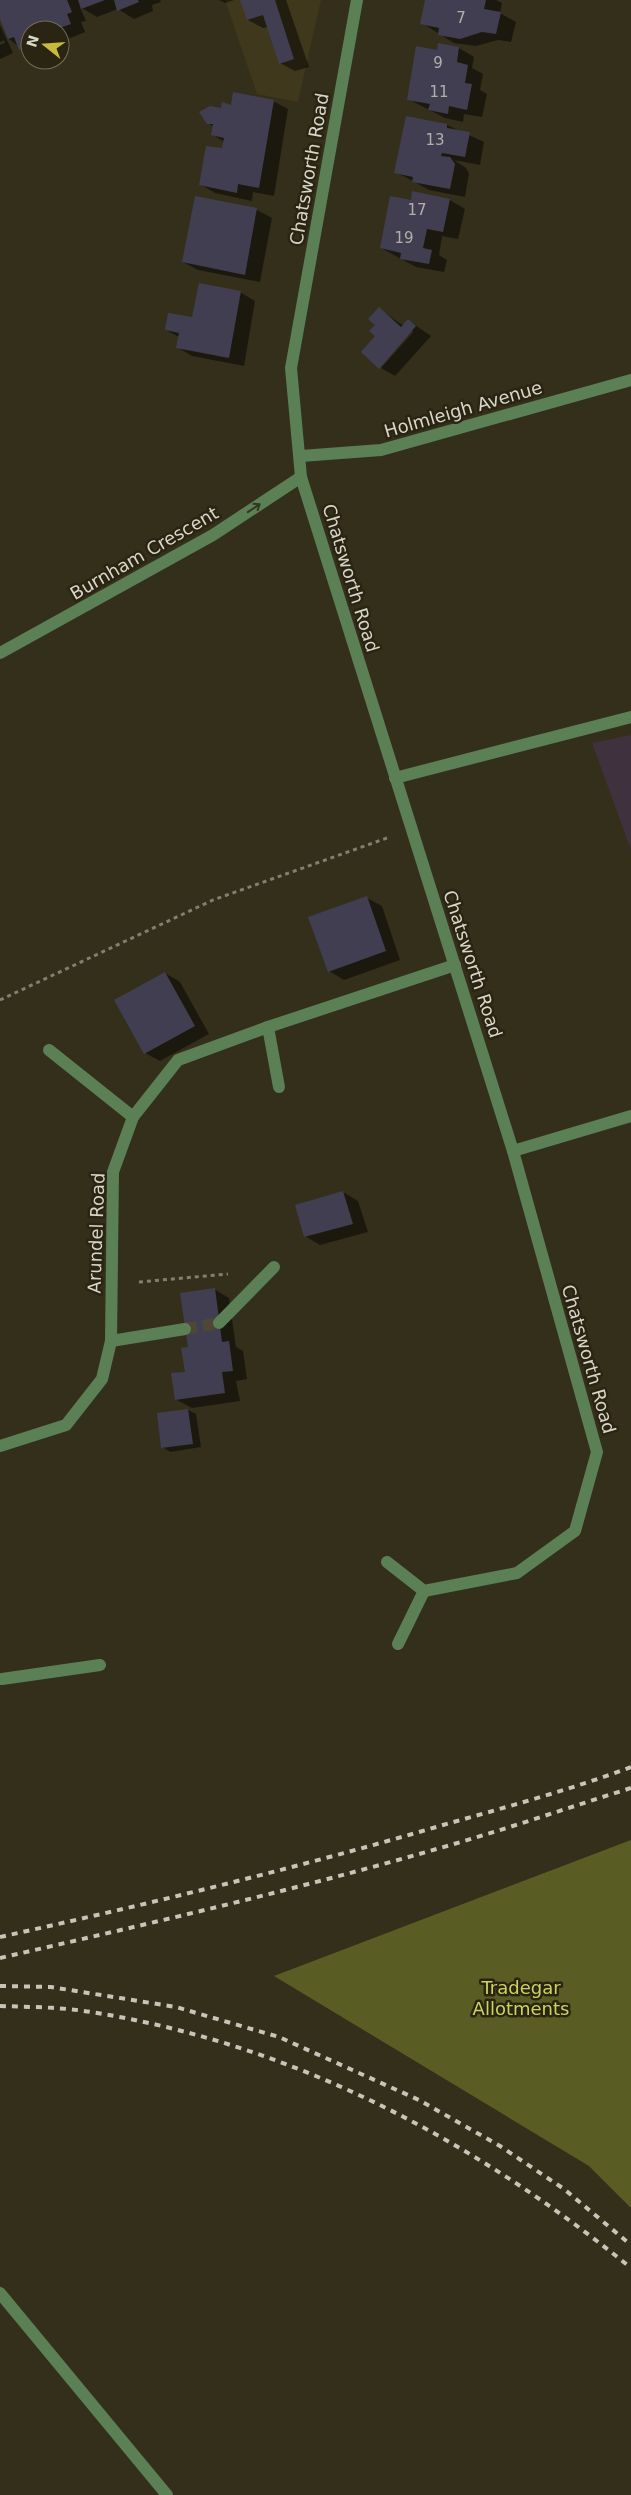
<svg xmlns="http://www.w3.org/2000/svg" width="631" height="2495" viewBox="0 0 631 2495" font-family="'DejaVu Sans',sans-serif">
<style>
.built{fill:#3f381d}
.education{fill:#40313e}
.green{fill:#595c23}
.shadow{fill:#0007}
.building{fill:#423e51}
.lines{fill:none;stroke-linecap:round;stroke-linejoin:round}
.minor-tunnel{stroke:#4d4835;stroke-width:12;stroke-dasharray:12 6;stroke-linecap:butt}
.path{stroke:#837f6f;stroke-width:3;stroke-dasharray:4 4;stroke-linecap:butt}
.minor{stroke:#5c8055;stroke-width:12}
.rail{stroke:#c8c4b8;stroke-width:4;stroke-dasharray:6 6;stroke-linecap:butt}
.oneway{stroke:#34371f}
.labels{text-anchor:middle;dominant-baseline:central;stroke-width:5;stroke-linejoin:round;paint-order:stroke}
.number-label{font-size:15px;fill:#b2afab}
.street-label{font-size:18px;fill:#d8d5c9;stroke:#2a2512}
.park-label{font-size:18px;fill:#cdd35d;stroke:#2a2512}
</style>
<rect width="100%" height="100%" fill="#342f1b"/>
<polygon class="built" points="225,0 321,0 298,102 257,94"/>
<polygon class="education" points="631,735 631,850 592,743"/>
<polygon class="green" points="631,1840 631,2208 589,2166 274,1976"/>
<g class="shadow">
<polygon points="0,0 160,0 161,2 152,5 153,11 134,19 118,9 97,17 80,7 86,21 81,22 85,32 60,42 60,30 30,30 30,55 9,39 0,15"/>
<polygon points="219,0 234,0 225,3"/>
<polygon points="241,0 286,0 309,67 295,71 280,63 268,27 263,28 248,20"/>
<polygon points="426,0 496,0 502,3 500,13 516,22 511,42 498,40 476,46 454,43 422,23"/>
<polygon points="0,25 13,53 0,59 0,45 5,43 4,40 0,42"/>
<polygon points="459,48 474,57 472,68 483,74 480,90 487,94 482,117 464,114 463,122 445,118 408,99 438,52"/>
<polygon points="273,101 288,109 274,196 253,192 252,201 215,193 200,184 223,150 225,142 213,135 214,127 208,123 222,110 232,106"/>
<polygon points="447,125 484,142 480,165 454,160 466,168 469,173 465,197 429,190 396,172"/>
<polygon points="196,197 257,210 272,218 260,282 198,270 183,262"/>
<polygon points="450,200 465,209 458,239 442,236 439,255 447,260 444,272 416,267 381,248 412,202"/>
<polygon points="240,292 255,301 244,366 192,356 177,347 179,337 166,330 193,319"/>
<polygon points="379,309 404,326 409,321 431,336 395,376 381,368 414,331 377,336"/>
<polygon points="367,898 382,906 400,960 344,980 329,971"/>
<polygon points="165,973 180,982 209,1034 160,1061 145,1053"/>
<polygon points="343,1192 358,1201 368,1232 320,1245 305,1236"/>
<polygon points="214,1289 229,1298 236,1347 243,1351 247,1379 236,1381 240,1401 192,1408 177,1400 186,1373 189,1348"/>
<polygon points="188,1410 196,1414 201,1447 170,1452 163,1447 158,1414"/>
</g>
<g class="building">
<polygon points="0,0 67,0 72,12 67,14 71,24 54,30 30,30 30,46 19,50 14,37 8,39 0,19"/>
<polygon points="78,0 105,0 81,9"/>
<polygon points="114,0 138,0 139,2 117,11"/>
<polygon points="240,0 275,0 294,59 279,64 263,15 247,20"/>
<polygon points="425,0 486,0 484,9 501,12 496,34 482,32 460,39 438,35 439,28 420,24"/>
<polygon points="438,43 459,47 457,62 468,65 465,83 472,84 467,110 449,106 448,114 428,110 430,104 407,100 416,46 437,50"/>
<polygon points="233,92 274,100 259,188 238,184 237,193 199,185 206,146 222,148 224,138 211,135 213,124 207,124 199,112 210,106 221,108 222,102 231,105"/>
<polygon points="406,116 447,124 447,128 470,132 465,157 442,153 441,156 450,157 455,164 450,189 412,182 413,177 394,173"/>
<polygon points="412,191 450,199 443,232 427,229 423,248 432,250 429,264 400,259 401,253 380,248 390,196 411,200"/>
<polygon points="195,196 257,208 245,275 182,262"/>
<polygon points="199,283 241,291 229,358 176,348 179,333 165,330 168,313 192,317"/>
<polygon points="379,307 401,327 408,319 416,326 379,369 361,352 375,336 369,331 375,325 368,319"/>
<polygon points="367,896 386,951 328,972 308,917"/>
<polygon points="165,972 195,1026 144,1054 114,1000"/>
<polygon points="343,1191 353,1224 304,1237 295,1205"/>
<polygon points="215,1288 222,1342 229,1341 233,1371 222,1372 225,1393 175,1400 171,1373 185,1372 181,1348 188,1347 180,1293"/>
<polygon points="188,1409 193,1444 161,1448 157,1413"/>
</g>
<g class="lines">
<polyline class="minor-tunnel" points="185,1329 219,1323"/>
<g class="path">
<polyline points="0,1000 213,900 387,838"/>
<polyline points="139,1282 228,1274"/>
</g>
<g class="minor">
<polyline points="357,0 291,368 301,477 513,1151"/>
<polyline points="301,456 381,450 631,380"/>
<polyline points="0,653 213,535 301,477"/>
<polyline points="395,778 631,717"/>
<polyline points="268,1027 279,1087"/>
<polyline points="49,1050 133,1117"/>
<polyline points="219,1323 274,1267"/>
<polyline points="111,1341 185,1329"/>
<polyline points="0,1446 66,1425 102,1379 111,1341 113,1172 133,1117 178,1060 268,1027 455,965"/>
<polyline points="387,1562 424,1591 517,1573 575,1531 597,1452 513,1151 631,1116"/>
<polyline points="398,1644 424,1591"/>
<polyline points="2,1679 100,1665"/>
<polyline points="0,2293 167,2495"/>
</g>
<g class="rail">
<path d="M0 1937C149 1904 297 1868 443 1825 506 1807 570 1790 631 1767"/>
<path d="M0 1958C148 1924 295 1890 440 1848 504 1830 567 1808 631 1788"/>
<polyline points="0,1986 51,1987 176,2007 279,2037 419,2100 500,2146 564,2189 631,2245"/>
<path d="M0 2006C30 2007 61 2007 91 2012 293 2044 474 2140 631 2268"/>
</g>
</g>
<defs><path id="oneway-shaft" d="M-6 0H5M1.5-3L5.5 0L1.5 3" fill="none" stroke-width="1.6" stroke-linecap="round" stroke-linejoin="round" transform="scale(1.25)"/></defs>
<use class="oneway" href="#oneway-shaft" transform="translate(254 508) rotate(-34)"/>
<g class="labels">
<g class="number-label">
<text x="461" y="18">7</text>
<text x="438" y="63">9</text>
<text x="439" y="92">11</text>
<text x="435" y="140">13</text>
<text x="417" y="210">17</text>
<text x="404" y="238">19</text>
</g>
<g class="street-label">
<text transform="translate(309 169) rotate(-80)">Chatsworth Road</text>
<text transform="translate(463 409) rotate(-16)">Holmleigh Avenue</text>
<text transform="translate(144 553) rotate(-30)">Burnham Crescent</text>
<text transform="translate(351 578) rotate(73)">Chatsworth Road</text>
<text transform="translate(473 964) rotate(72)">Chatsworth Road</text>
<text transform="translate(96 1233) rotate(-88)">Arundel Road</text>
<text transform="translate(589 1359) rotate(74)">Chatsworth Road</text>
</g>
<g class="park-label">
<text x="521" y="1987">Tradegar<tspan x="521" dy="21">Allotments</tspan></text>
</g>
</g>
<g transform="translate(45 45) rotate(287)"><circle r="24" fill="#2a2512" stroke="#706b5b"/>
<path d="M0-4L9 19L0 12L-9 19Z" fill="#c8bb3b"/>
<text y="-8" font-size="14" font-weight="bold" text-anchor="middle" fill="#d8d5c9">N</text>
</g>
</svg>
